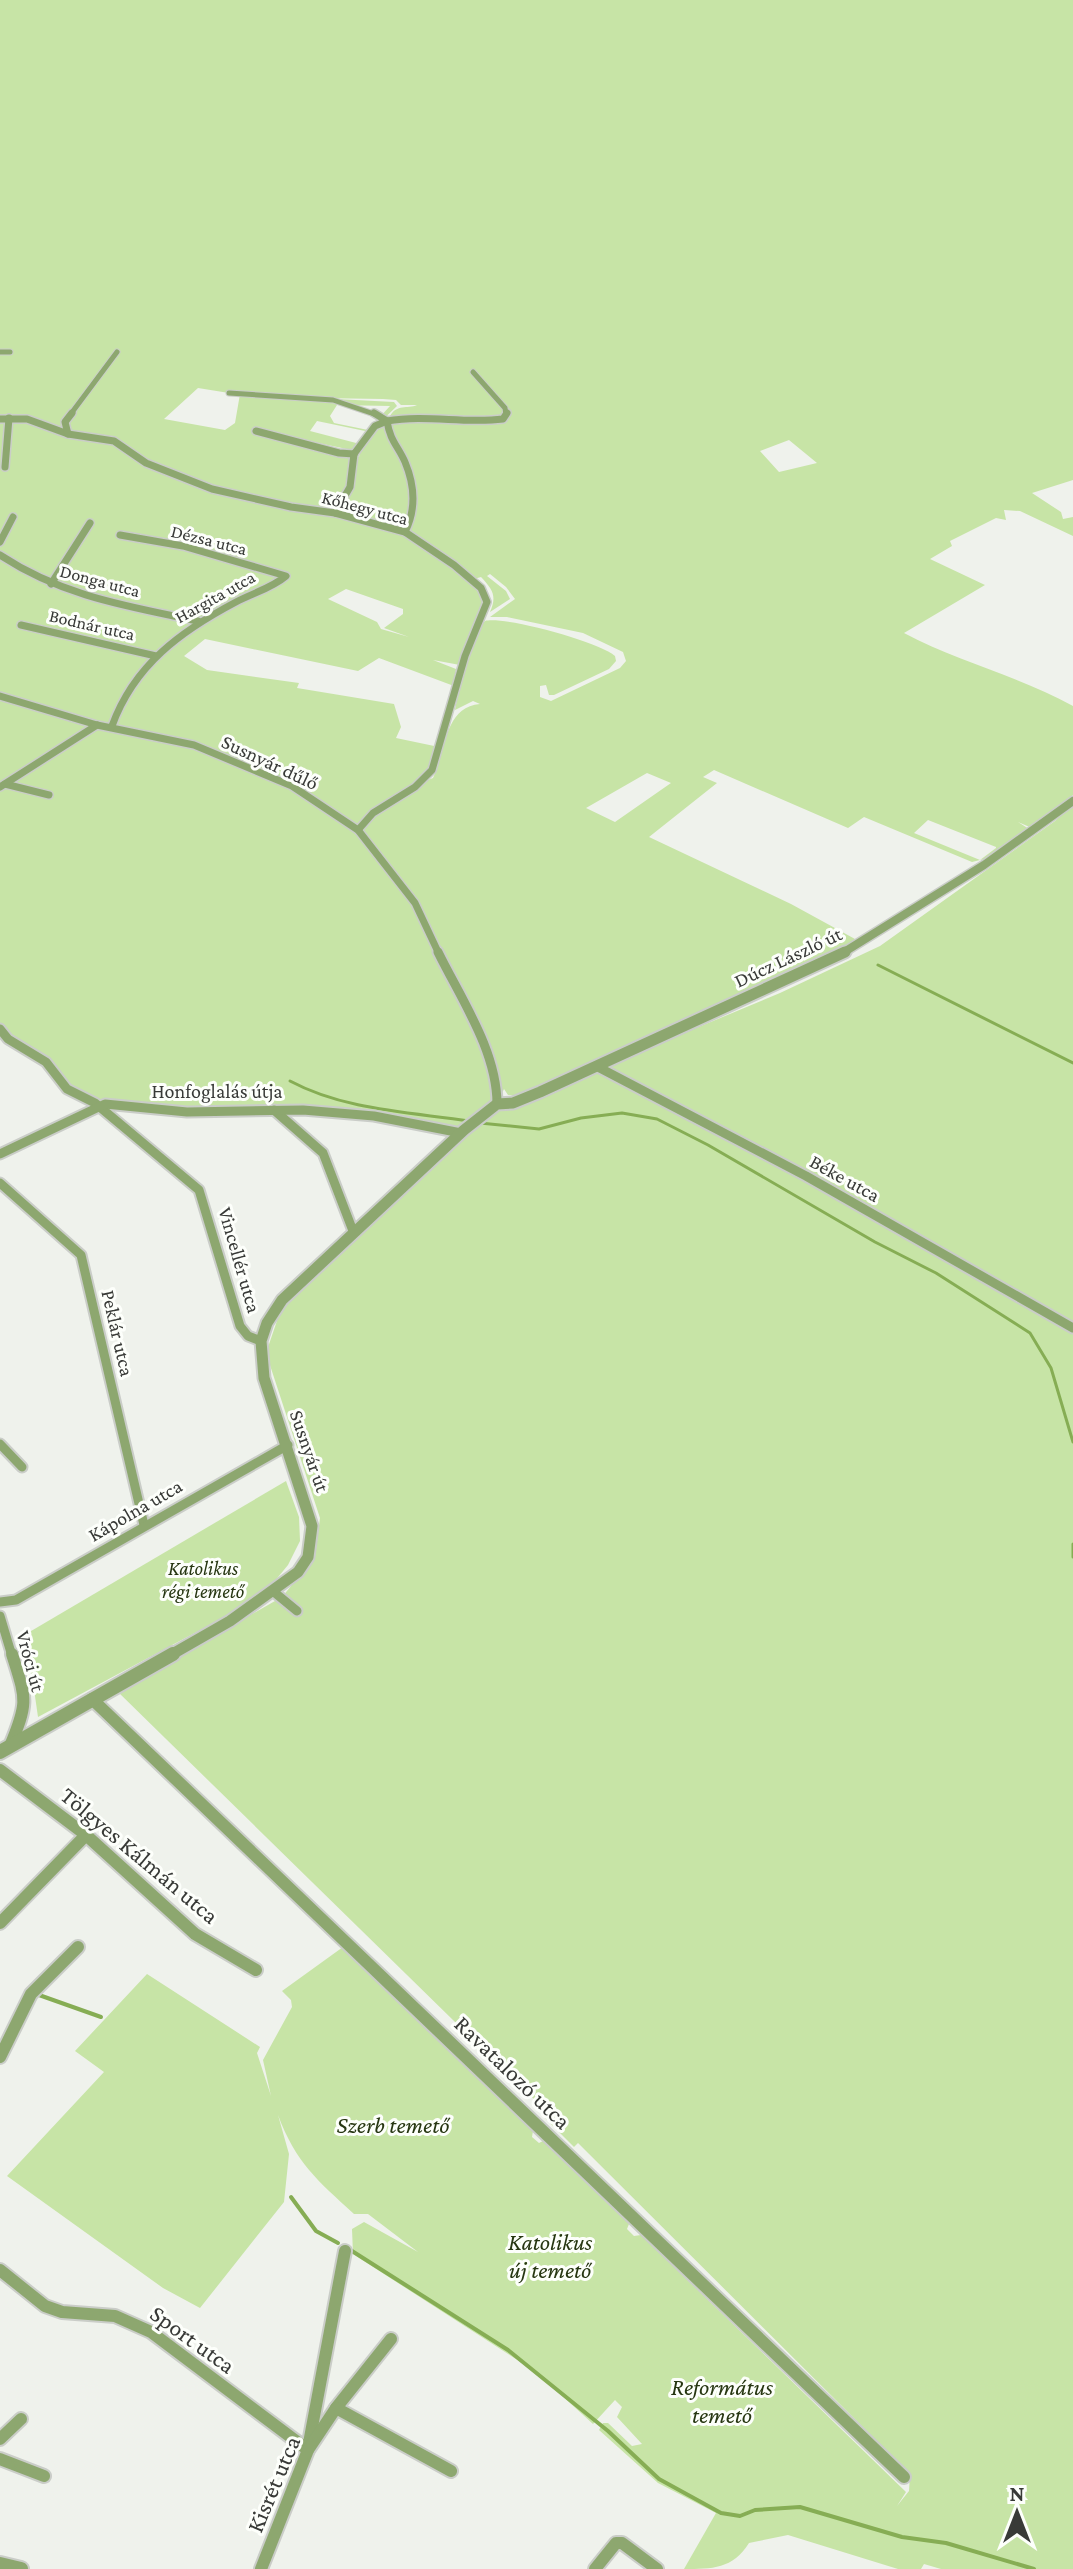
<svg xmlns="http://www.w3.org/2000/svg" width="1073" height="2569" viewBox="0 0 1073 2569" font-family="'Crimson Pro',serif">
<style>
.green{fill:#c7e4a6;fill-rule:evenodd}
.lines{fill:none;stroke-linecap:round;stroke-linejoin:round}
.stream-far1{stroke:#86ad54;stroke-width:3}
.stream{stroke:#86ad54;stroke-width:4}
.minor-far3-casing{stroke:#cacdc8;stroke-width:7}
.minor-far2-casing{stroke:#cacdc8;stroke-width:10}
.minor-far1-casing{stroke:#cacdc8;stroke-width:13}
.minor-casing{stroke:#cacdc8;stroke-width:16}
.tertiary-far2-casing{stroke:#cacdc8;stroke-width:11}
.tertiary-far1-casing{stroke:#cacdc8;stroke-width:15}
.tertiary-casing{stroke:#cacdc8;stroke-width:18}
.minor-far3{stroke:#8da76f;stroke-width:5}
.minor-far2{stroke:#8da76f;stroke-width:7}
.minor-far1{stroke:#8da76f;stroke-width:9}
.minor{stroke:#8da76f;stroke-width:12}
.tertiary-far2{stroke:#8da76f;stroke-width:8}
.tertiary-far1{stroke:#8da76f;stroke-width:11}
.tertiary{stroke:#8da76f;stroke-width:14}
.labels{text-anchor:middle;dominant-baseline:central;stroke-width:6;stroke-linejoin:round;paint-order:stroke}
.far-street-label{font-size:18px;fill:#383a37;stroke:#fdfffb}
.street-label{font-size:20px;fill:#383a37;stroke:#fdfffb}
.park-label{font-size:20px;font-style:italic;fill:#263611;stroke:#fdfffb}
.near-street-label{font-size:24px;fill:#383a37;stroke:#fdfffb}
.near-park-label{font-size:24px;font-style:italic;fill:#263611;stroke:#fdfffb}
</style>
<rect width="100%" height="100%" fill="#eff2ec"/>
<g class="green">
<path d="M0 0H1073V480L1032 493 1061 512 1063 519 1073 517V536L1020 511 1004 510 1006 520 996 518 950 541 952 546 930 559 985 585 904 633C958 662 1019 676 1073 706V795L1032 828 1018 822 1029 829 984 859 972 862 864 817 848 828 714 770 703 777 717 783 649 837 791 904 855 939 848 946 519 1096 508 1095 504 1089 494 1110 467 1134 374 1116 212 1112 106 1104 67 1089 46 1062 0 1029ZM198 388 229 393 240 391 317 398 383 399 396 400 401 405H417C407 409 397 404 390 416L398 417 387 419 360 451 359 457 253 429 356 451 360 444 310 431 317 421 370 432 397 406 394 402 240 394 235 423 225 430 164 419ZM337 405 390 406 368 430 334 423 330 416ZM789 440 817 463 779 472 760 451ZM490 574 506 587 515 599 490 617H507L583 633 623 652 626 661 620 668 551 701 540 697V686L546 685 549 695H554L609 669 616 661 615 656C599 642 506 616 485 621 468 638 460 686 455 710L473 701 480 704C444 707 446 751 433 778L418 784 431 770 439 747 396 738 401 727 394 704 297 688 299 683 207 670 184 656 205 639 358 671 379 658 454 686 456 669 433 660 460 665C463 654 483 609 483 604 484 595 478 587 474 579L481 577C493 590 497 596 490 612L510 599 506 591 487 576ZM346 589 403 609V614L384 628 409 637 381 629 377 622 328 599ZM647 773 671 783 615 822 586 808ZM928 820 996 847V848L980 860 914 833Z"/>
<path d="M1073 803V2569H941L924 2564 921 2569H898L788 2535 749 2543C733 2569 712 2569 684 2569L716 2513 658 2483 599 2430 603 2423H608L632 2446 642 2444 617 2417 622 2407 615 2400 593 2424 536 2372 353 2254 352 2229 364 2222 418 2252 368 2214H354C317 2180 296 2163 278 2115L289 2154 284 2202 200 2308 163 2288 7 2176 104 2072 75 2051 147 1974 260 2047 257 2053 271 2096 263 2060 292 2007 291 2000 282 1991 343 1947 533 2131 532 2137 539 2143 543 2141 554 2151 629 2224 627 2229 634 2236 641 2235 906 2492 897 2506 909 2491 910 2474 578 2143 574 2147 543 2116 549 2114 117 1691 282 1597 315 1557 320 1518 266 1353 281 1309 468 1135 500 1110 780 993 880 946 1055 821Z"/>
<polygon points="286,1481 299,1517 300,1541 288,1565 274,1582 230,1614 38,1717 26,1634"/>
</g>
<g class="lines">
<g class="stream-far1">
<polyline points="878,965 1073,1063"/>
<path d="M290 1081C344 1110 409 1112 469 1121"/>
<polyline points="480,1123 539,1129 581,1118 622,1113 657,1119 708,1145 875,1242 936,1273 1030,1333 1051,1368 1073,1442"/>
<polyline points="1073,1544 1073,1557"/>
</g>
<g class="stream">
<polyline points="39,1995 101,2017"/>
<polyline points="291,2197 316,2231 338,2243"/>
<polyline points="352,2251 508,2350 608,2431 659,2479 721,2513 740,2516 755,2510 800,2507 902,2537 946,2543 1034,2569"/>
</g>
<defs>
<g id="minor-far3">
<polyline points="0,352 10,352"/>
<polyline points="473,372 505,408 506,415"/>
<polyline points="229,393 333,400 377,415"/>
<polyline points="70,415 117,352"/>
</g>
<g id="minor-far2">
<polyline points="0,419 27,419 68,434 114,441 146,463 212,489 291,507 335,513 405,532 454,565 481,588 487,602 465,656 432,770 415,787 373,813 358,830"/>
<polyline points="256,431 339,453 354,454"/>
<polyline points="68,434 65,422 72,413"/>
<polyline points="354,454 375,426 387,421 374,413"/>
<polyline points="5,467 9,418"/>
<polyline points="335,513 350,487 354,454"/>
<path d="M405 532C416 510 415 486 405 462 398 446 390 441 387 421 426 414 464 424 503 419L507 413"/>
<polyline points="0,542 13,517"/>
<path d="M0 555C62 596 126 606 198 621"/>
<polyline points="51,584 90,523"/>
<polyline points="21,625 156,656"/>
<polyline points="0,696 97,725 194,745 292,786 358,830 415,903 439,954"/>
<path d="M112 726C134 665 181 631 236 602 253 593 272 588 286 576L183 546 120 535"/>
<polyline points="5,784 49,795"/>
<polyline points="0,787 97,725"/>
</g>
<g id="minor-far1">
<path d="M438 952C461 999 497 1051 497 1104"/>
<polyline points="0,1029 8,1039 46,1062 67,1089 95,1103 199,1190 240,1326 248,1336 261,1341"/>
<polyline points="596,1066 806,1176 1073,1328"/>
<polyline points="274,1110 323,1153 353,1231"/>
<polyline points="0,1154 105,1104 187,1112 303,1110 374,1116 461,1133"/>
<polyline points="0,1183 81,1255 144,1525"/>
<polyline points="0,1444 22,1467"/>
<polyline points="274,1592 297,1611"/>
<polyline points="0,1602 16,1600 288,1445"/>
<polyline points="0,1616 12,1656"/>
</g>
<g id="minor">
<polyline points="92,1699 904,2477"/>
<path d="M10 1746C29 1701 26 1699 12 1654"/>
<polyline points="0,1770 86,1835 195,1934 256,1970"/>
<polyline points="0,1923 86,1835"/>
<polyline points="0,2057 31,1994 78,1947"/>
<polyline points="0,2270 45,2306 62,2312 115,2316 151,2332 308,2450"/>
<polyline points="336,2408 391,2339"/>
<polyline points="0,2439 21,2419"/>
<polyline points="309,2443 345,2251"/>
<polyline points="0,2459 44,2476"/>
<polyline points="261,2569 308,2450 336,2408 451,2471"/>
<polyline points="595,2569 616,2543 622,2543 657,2569"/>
</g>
<polyline id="tertiary-far2" points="841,954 984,865 1073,801"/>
<polyline id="tertiary-far1" points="169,1656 230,1621 298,1572 308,1557 312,1526 264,1378 261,1341 267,1323 282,1300 464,1130 497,1104 513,1103 540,1092 845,952"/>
<g id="tertiary">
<polyline points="0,1752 173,1654"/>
<polyline points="0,2564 21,2569"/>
</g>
</defs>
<use href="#minor-far3" class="minor-far3-casing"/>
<use href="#minor-far2" class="minor-far2-casing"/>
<use href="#minor-far1" class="minor-far1-casing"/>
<use href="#minor" class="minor-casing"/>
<use href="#tertiary-far2" class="tertiary-far2-casing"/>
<use href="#tertiary-far1" class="tertiary-far1-casing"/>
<use href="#tertiary" class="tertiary-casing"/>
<use href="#minor-far3" class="minor-far3"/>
<use href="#minor-far2" class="minor-far2"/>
<use href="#minor-far1" class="minor-far1"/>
<use href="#minor" class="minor"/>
<use href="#tertiary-far2" class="tertiary-far2"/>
<use href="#tertiary-far1" class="tertiary-far1"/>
<use href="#tertiary" class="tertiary"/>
</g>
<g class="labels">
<g class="far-street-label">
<text transform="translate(365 508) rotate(15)">Kőhegy utca</text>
<text transform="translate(209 540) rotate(14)">Dézsa utca</text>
<text transform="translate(100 581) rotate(15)">Donga utca</text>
<text transform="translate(215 597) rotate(-29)">Hargita utca</text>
<text transform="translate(92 625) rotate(13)">Bodnár utca</text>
</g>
<g class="street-label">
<text transform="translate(270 762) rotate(25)">Susnyár dűlő</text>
<text transform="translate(788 957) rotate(-25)">Dúcz László út</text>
<text x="217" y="1091">Honfoglalás útja</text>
<text transform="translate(845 1178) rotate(29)">Béke utca</text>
<text transform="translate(240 1260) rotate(74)">Vincellér utca</text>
<text transform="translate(118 1333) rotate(77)">Peklár utca</text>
<text transform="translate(310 1451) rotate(71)">Susnyár út</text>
<text transform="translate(135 1510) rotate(-30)">Kápolna utca</text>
<text transform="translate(31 1661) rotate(75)">Vróci út</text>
</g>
<g class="park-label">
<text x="203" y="1568">Katolikus<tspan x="203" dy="23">régi temető</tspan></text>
</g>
<g class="near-street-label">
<text transform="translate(140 1855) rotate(40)">Tölgyes Kálmán utca</text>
<text transform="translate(513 2072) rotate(44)">Ravatalozó utca</text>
<text transform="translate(193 2339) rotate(36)">Sport utca</text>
<text transform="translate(273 2484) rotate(-67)">Kisrét utca</text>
</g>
<g class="near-park-label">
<text x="393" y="2124">Szerb temető</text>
<text x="550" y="2241">Katolikus<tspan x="550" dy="28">új temető</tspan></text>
<text x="722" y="2386">Református<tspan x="722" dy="28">temető</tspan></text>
</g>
</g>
<g transform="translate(1017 2513)" stroke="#fdfffb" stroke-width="6" paint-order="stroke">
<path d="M0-6L14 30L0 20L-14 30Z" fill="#383a37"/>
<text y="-12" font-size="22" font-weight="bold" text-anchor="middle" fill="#383a37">N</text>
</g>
</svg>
